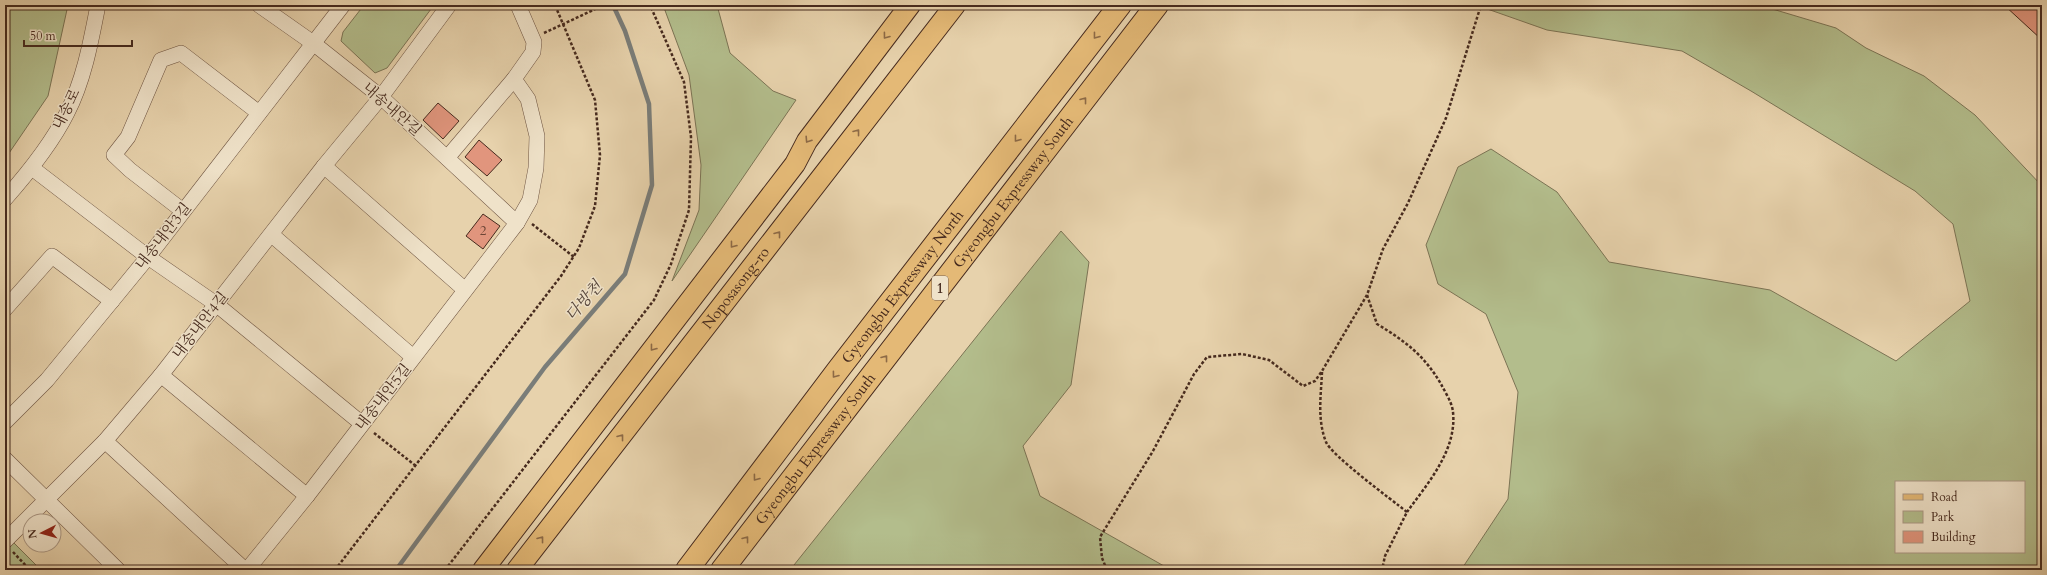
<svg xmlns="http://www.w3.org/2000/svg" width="2047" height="575" viewBox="0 0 2047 575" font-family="Cardo,'Noto Serif KR',serif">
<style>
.green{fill:#b3bd8c;stroke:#7c7455;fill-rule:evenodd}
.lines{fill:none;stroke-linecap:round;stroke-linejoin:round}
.stream{stroke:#7a7d79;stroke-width:4.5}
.building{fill:#e1957d;stroke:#462a1e}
.minor-casing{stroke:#6e5442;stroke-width:16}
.major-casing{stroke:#462a1e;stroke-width:22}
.highway-casing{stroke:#462a1e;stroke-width:24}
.path{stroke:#462a1e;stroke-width:2.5;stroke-dasharray:3 2;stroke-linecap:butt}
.minor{stroke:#efe2c9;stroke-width:15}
.major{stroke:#e4b976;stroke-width:20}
.highway{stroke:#e4b976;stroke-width:22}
.oneway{stroke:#8d6a46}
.labels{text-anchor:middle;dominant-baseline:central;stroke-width:3;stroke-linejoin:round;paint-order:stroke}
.number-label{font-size:13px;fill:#6d4536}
.shield{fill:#efe2c9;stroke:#796151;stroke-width:1}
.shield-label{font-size:14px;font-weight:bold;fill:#462a1e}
.street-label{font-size:15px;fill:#462a1e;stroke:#efe2c9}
.water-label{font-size:16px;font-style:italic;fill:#57463c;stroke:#efe2c9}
</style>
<rect width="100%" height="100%" fill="#e7d2ac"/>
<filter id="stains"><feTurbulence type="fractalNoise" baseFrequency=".005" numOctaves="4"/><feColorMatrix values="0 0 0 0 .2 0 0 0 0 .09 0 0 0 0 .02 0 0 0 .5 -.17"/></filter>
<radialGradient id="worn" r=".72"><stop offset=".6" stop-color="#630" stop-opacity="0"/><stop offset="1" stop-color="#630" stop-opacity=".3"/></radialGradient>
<g class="green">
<polygon points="5,5 68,5 48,96 5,159"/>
<polygon points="364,5 434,5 387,68 375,73 341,41 343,32"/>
<polygon points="663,5 717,5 730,53 773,91 796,100 672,281 699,210 701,165 689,75"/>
<path d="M1476 5H1759L1836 28 1866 48 1924 76 1975 115 2042 186V570H1461L1508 499 1518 392 1486 314 1438 284 1426 245 1458 167 1491 149 1557 192 1609 262 1770 290 1896 361 1970 301 1953 224 1915 191 1751 91 1682 51 1547 30ZM1896 482H2024V552H1896Z"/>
<polygon points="1061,231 1089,262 1071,385 1023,446 1040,496 1164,566 1168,570 790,570"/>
<polygon points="5,534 41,570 5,570"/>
</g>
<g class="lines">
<polyline class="stream" points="396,570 545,367 625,274 652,185 649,104 625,31 613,5"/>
</g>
<g class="building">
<polygon points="2004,5 2042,5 2042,40"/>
<polygon points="438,103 459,121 443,139 423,120"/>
<polygon points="479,140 502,160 487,176 465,157"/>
<polygon points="483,214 500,226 483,249 466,236"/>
</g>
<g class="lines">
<defs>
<g id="minor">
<polyline points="259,5 313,43 381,97 517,223"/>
<polyline points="447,158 514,79"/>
<polyline points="324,166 464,289"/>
<polyline points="32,168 148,257 216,304 361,423"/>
<path d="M5 199C28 173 51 145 67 113 84 80 91 41 98 5"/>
<polyline points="183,211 130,170 114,155 128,137 161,60 181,53 259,113"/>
<polyline points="272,235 413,357"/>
<polyline points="5,309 52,256 112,301"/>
<polyline points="161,375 307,496"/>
<polyline points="5,422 47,380 148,257 343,5"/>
<polyline points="105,441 245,570"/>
<polyline points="5,459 118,570"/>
<polyline points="5,541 105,441 161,375 324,166 381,97 449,5"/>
<polyline points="247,570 307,496 517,223 530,200 536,168 537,136 528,99 514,79 533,52 534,42 518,5"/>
</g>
<g id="major">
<polyline points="483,570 795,164 807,141 910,5"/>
<path id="s1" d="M517 570 955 5"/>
</g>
<g id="highway">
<path id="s2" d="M687 570 838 370 1120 5"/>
<path id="s3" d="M722 570 1157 5"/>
</g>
</defs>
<use href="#minor" class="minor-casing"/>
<use href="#major" class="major-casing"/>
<use href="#highway" class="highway-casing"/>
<g class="path">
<polyline points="544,33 604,5"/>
<polyline points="532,224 574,257"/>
<path d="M1367 295 1377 324C1405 341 1424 355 1441 384 1445 392 1452 402 1453 412 1457 450 1428 483 1407 512"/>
<path d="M1322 372C1321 396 1317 419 1326 442 1331 455 1392 500 1407 512L1385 556 1382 570"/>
<polyline points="374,433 416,466"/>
<polyline points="13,552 30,570"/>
<polyline points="335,570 561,276 579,248 595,206 600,155 595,100 555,5"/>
<polyline points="445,570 654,300 671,264 689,210 691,137 684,82 650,5"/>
<polyline points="1107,570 1102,558 1100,537 1153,451 1194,374 1207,357 1242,354 1269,360 1303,386 1315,381 1322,371 1367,295 1383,249 1408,203 1446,118 1481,5"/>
</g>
<use href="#minor" class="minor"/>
<use href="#major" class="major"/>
<use href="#highway" class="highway"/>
</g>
<defs><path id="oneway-chevron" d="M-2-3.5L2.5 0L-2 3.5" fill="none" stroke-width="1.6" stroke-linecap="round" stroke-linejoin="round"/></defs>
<g class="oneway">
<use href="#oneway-chevron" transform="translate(886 36) rotate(127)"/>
<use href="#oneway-chevron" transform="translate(1096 36) rotate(128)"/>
<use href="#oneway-chevron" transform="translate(1084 100) rotate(-52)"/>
<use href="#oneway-chevron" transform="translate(857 132) rotate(-52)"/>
<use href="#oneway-chevron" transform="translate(1017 139) rotate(128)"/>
<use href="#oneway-chevron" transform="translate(808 140) rotate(123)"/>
<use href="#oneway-chevron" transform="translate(778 234) rotate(-52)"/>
<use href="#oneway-chevron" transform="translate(733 245) rotate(128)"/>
<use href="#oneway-chevron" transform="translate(653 348) rotate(128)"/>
<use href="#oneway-chevron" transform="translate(885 358) rotate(-52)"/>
<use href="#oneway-chevron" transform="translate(835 375) rotate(127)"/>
<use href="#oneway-chevron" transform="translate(621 437) rotate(-52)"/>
<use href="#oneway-chevron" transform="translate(756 478) rotate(127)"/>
<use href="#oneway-chevron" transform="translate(541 539) rotate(-52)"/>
<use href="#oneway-chevron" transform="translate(746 539) rotate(-52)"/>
</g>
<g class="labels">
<g class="number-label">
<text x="483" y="231">2</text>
</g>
<rect class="shield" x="932" y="276" width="16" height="24" rx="3"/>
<g class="shield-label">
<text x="940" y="288">1</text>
</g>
<g class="street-label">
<text transform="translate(66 109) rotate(-64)">내송로</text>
<text transform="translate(392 109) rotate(41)">내송내안길</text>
<text stroke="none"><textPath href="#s3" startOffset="477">Gyeongbu Expressway South</textPath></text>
<text transform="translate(163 236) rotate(-52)">내송내안3길</text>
<text stroke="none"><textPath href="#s2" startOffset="356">Gyeongbu Expressway North</textPath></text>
<text stroke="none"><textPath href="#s1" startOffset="357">Noposasong-ro</textPath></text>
<text transform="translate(200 325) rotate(-52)">내송내안4길</text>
<text transform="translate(383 397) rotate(-52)">내송내안5길</text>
<text stroke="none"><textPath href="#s3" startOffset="153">Gyeongbu Expressway South</textPath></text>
</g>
<g class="water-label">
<text transform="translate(584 301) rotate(-49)">다방천</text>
</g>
</g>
<rect width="2047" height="575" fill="none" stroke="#e7d2ac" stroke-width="20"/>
<rect x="6" y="6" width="2035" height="563" fill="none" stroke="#462a1e" stroke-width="2"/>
<rect x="10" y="10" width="2027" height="555" fill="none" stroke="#462a1e"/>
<rect x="1895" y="481" width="130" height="72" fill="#efe2c9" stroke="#ab9885"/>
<rect x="1903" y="494" width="20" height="6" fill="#e4b976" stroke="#ab9885"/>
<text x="1931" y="501" font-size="12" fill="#462a1e">Road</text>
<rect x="1903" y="511" width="20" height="12" fill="#b3bd8c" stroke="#ab9885"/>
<text x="1931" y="521" font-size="12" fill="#462a1e">Park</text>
<rect x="1903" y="531" width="20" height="12" fill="#e1957d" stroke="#ab9885"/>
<text x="1931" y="541" font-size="12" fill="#462a1e">Building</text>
<g transform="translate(42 533) rotate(264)"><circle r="19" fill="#efe2c9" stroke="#ab9885"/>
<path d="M0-3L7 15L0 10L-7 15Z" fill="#8f2418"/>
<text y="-6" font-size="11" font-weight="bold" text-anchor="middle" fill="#462a1e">N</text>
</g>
<path d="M24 40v6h108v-6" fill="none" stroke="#462a1e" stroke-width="2"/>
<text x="30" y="40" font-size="12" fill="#462a1e" stroke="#efe2c9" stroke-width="3" paint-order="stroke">50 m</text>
<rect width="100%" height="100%" filter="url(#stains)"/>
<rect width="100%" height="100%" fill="url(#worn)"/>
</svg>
